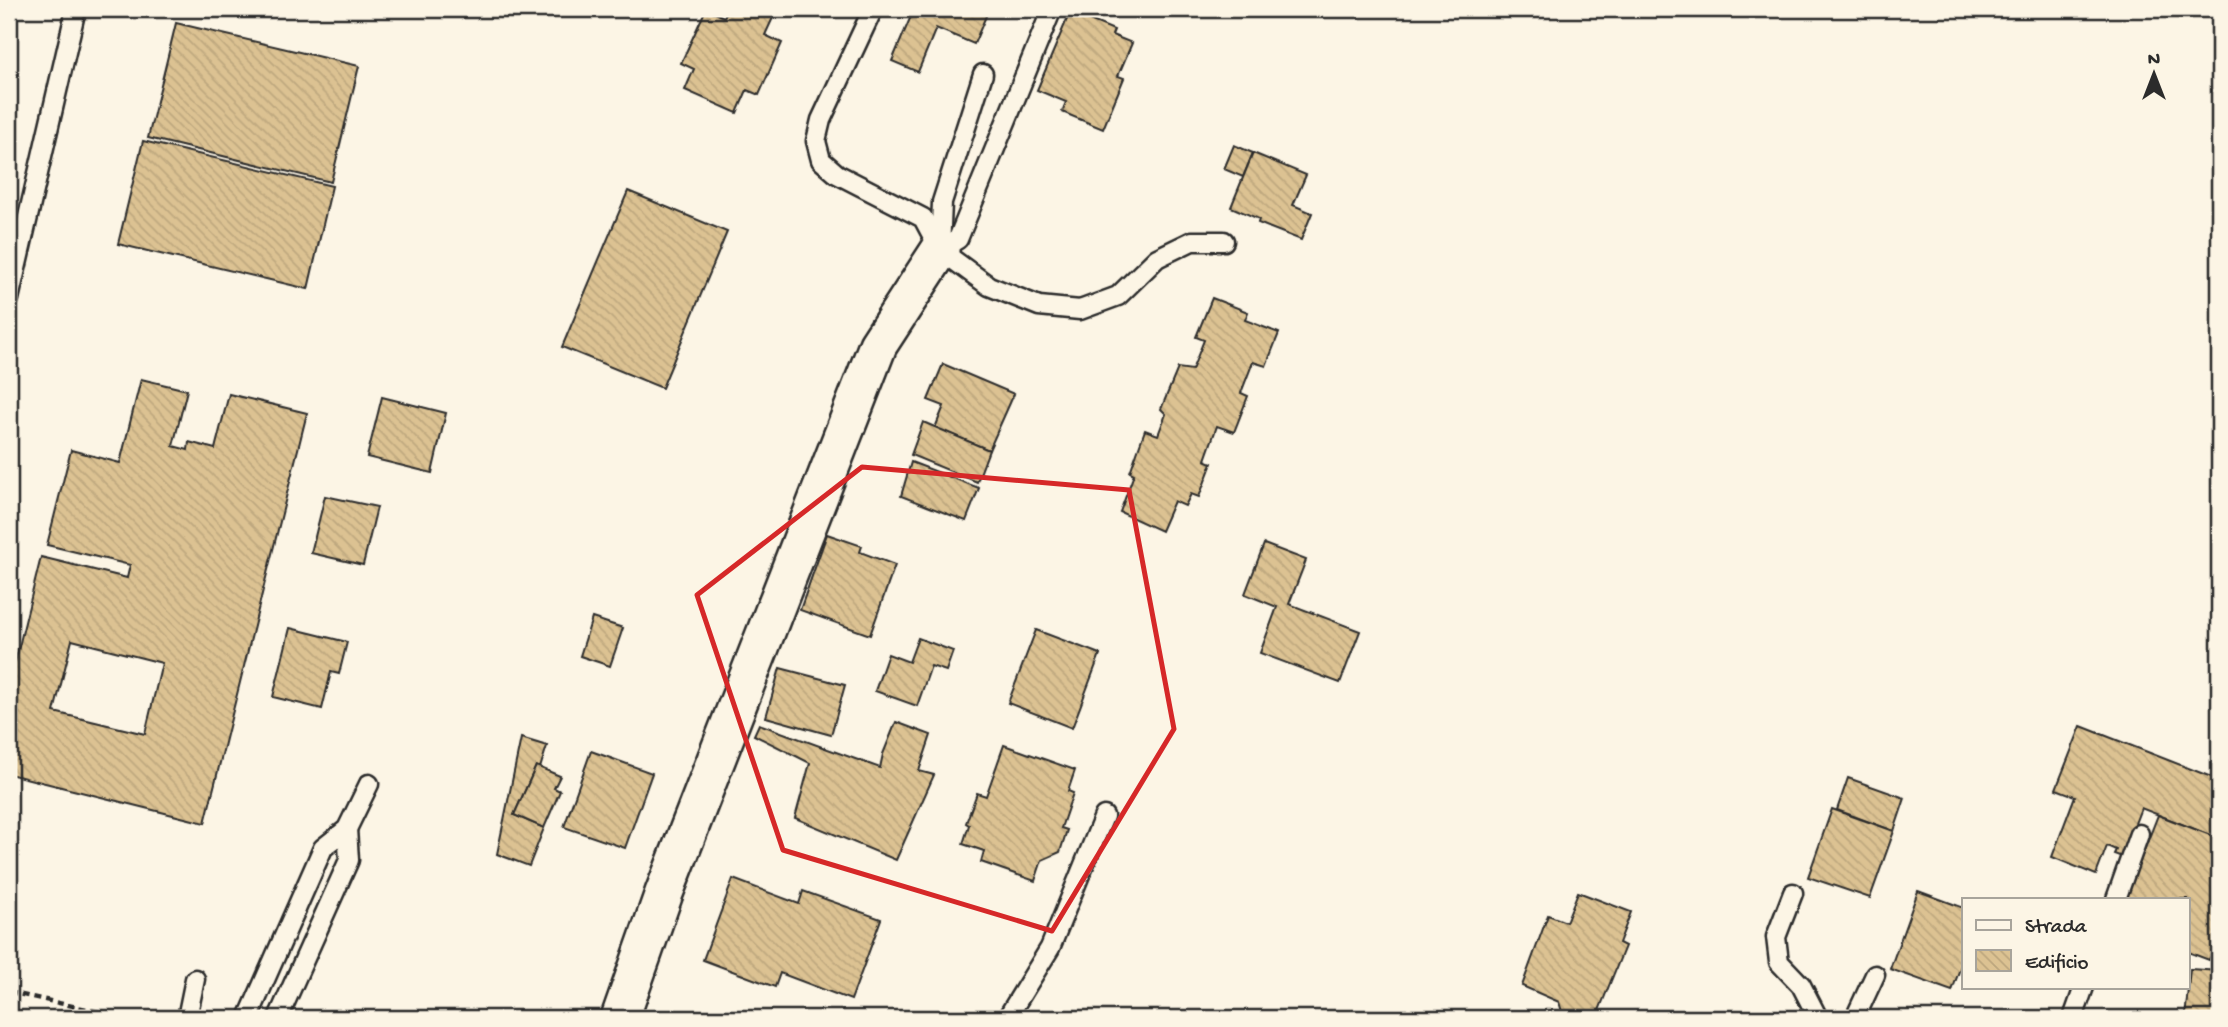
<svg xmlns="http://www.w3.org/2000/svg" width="2228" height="1027" viewBox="0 0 2228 1027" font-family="'Gochi Hand',sans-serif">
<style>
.building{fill:url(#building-back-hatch);stroke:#2b2b2b;stroke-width:2;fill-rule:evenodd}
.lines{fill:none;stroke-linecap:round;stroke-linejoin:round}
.lane-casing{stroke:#2b2b2b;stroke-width:23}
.street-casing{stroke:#2b2b2b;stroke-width:42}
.path{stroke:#2b2b2b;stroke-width:4.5;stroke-dasharray:7 5;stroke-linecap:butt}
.lane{stroke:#fcf5e5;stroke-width:18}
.street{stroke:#fcf5e5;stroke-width:37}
.marked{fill:none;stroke:#d62828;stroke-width:5;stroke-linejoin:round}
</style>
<defs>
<pattern id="building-back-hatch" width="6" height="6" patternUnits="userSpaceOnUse" patternTransform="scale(1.75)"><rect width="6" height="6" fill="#dcc292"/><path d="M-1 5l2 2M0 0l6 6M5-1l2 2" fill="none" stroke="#bda77e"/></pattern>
</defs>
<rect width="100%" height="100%" fill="#fcf5e5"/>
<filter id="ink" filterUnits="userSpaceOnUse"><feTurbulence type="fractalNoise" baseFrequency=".0143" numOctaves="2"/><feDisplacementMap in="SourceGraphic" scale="14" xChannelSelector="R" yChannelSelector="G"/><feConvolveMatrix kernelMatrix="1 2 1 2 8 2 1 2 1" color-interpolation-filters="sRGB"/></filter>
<g filter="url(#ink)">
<g class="building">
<polygon points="706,9 724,17 728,9 777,9 765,35 782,43 759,95 747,90 737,113 685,90 694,69 681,63"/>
<polygon points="914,9 989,9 974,44 936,28 918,72 892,61"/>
<polygon points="1070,12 1114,30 1112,35 1132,43 1118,76 1124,78 1103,129 1062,112 1066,102 1037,90"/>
<polygon points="176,23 359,66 331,182 148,138"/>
<polygon points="143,141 332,186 308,289 118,244"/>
<polygon points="1234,145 1253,153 1243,177 1224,169"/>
<polygon points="1253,153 1306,175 1293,205 1312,213 1301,240 1258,223 1259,219 1231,207"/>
<polygon points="628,191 727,232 662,388 562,347"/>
<polygon points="1212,298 1248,312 1245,320 1279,333 1266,366 1253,362 1241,393 1248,396 1234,432 1217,426 1205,460 1212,463 1199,497 1191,494 1185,506 1174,501 1161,531 1120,512 1134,474 1130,472 1145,430 1158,435 1166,414 1161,409 1178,368 1192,370 1204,340 1196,337"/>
<polygon points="943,364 1014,394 989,450 935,428 944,406 928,400"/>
<path d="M141 379 187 390 173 446 188 450 189 442 215 449 229 394 307 413 205 823 9 774V687L41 557 127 578 130 565 47 545 71 450 120 463ZM72 640 162 663 145 734 54 712Z"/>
<polygon points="382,397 446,413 432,473 367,457"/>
<polygon points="923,422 989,450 977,482 911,455"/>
<polygon points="911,462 979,488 966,521 901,496"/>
<polygon points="325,496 377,507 363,565 311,553"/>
<polygon points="827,534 862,546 860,552 895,565 870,635 800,610"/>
<polygon points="1264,544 1306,560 1289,604 1360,631 1340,683 1260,653 1277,607 1245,594"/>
<polygon points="592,618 623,628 610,666 580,656"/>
<polygon points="290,628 347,642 339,674 331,672 322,709 273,697"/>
<polygon points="1036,630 1100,654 1072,728 1008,703"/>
<polygon points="918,638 953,651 946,671 931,666 917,706 875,691 888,654 909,662"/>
<polygon points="780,668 845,685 831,735 766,717"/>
<polygon points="896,722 931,735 919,771 934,775 896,860 795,818 810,763 754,735 759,724 880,768 883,754"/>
<polygon points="2081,726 2219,780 2219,825 2215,837 2141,808 2122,857 2114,854 2116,850 2107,846 2096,875 2052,857 2075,796 2056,789"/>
<polygon points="521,738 547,746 540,768 536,766 514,815 544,828 529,866 497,854"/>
<polygon points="1004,745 1075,770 1068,791 1073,793 1061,828 1067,830 1060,852 1042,860 1035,881 981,862 984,851 963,844 969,825 966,823 977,793 986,796"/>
<polygon points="591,751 652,773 625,848 564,827"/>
<polygon points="536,766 560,776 554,788 560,791 544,828 514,815"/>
<polygon points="1848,778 1905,798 1894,831 1837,810"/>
<polygon points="1832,809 1894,831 1870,898 1808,877"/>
<polygon points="2158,815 2215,837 2217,831 2219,832 2219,934 2209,960 2188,952 2188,899 2125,899"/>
<polygon points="733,879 799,904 803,891 881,919 851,1000 780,973 775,987 703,960"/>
<polygon points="1918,891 1964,908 1964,957 1952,991 1890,969"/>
<polygon points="1578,892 1631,912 1619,943 1625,946 1596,1018 1564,1018 1559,1002 1522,986 1548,915 1566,922"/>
<polygon points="2190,969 2219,971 2219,1018 2185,1018"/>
</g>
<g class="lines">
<defs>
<g id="lane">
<polyline points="873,9 821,120 816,141 821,160 837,174 923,218 940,250 989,286 1039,306 1080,310 1118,296 1157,258 1192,241 1224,241"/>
<polyline points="940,250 958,239 1052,9"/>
<polyline points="940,250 942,202 983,74"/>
<polyline points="9,299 76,9"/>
<polyline points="1793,893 1776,937 1779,962 1801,985 1818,1018"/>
<polyline points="2116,899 2139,834"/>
<polyline points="187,1018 195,979"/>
<polyline points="248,1018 323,848 347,829 369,784"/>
<polyline points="278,1018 349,860 347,829"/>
<polyline points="1007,1018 1050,948 1104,816"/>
<polyline points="1855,1018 1875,975"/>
<polyline points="2073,1018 2084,987"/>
</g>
<polyline id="street" points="620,1018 664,893 878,345 940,250"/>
</defs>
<use href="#lane" class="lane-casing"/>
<use href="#street" class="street-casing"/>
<polyline class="path" points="9,992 127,1018"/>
<use href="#lane" class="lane"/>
<use href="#street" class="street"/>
</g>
</g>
<path class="marked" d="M862 467 1129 490 1174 729 1052 931 783 850 697 595Z"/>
<rect width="2228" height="1027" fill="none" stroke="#fcf5e5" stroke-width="35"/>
<rect x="18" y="18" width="2193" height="992" fill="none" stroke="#2b2b2b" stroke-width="2.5" filter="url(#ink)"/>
<rect x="1962" y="898" width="228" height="91" fill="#fcf5e5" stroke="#a8a49b" stroke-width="2"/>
<rect x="1976" y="920" width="35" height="10" fill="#fcf5e5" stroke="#a8a49b" stroke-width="2"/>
<text x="2025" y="932" font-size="21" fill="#2b2b2b">Strada</text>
<rect x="1976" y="950" width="35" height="21" fill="url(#building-back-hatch)" stroke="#a8a49b" stroke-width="2"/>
<text x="2025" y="968" font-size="21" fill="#2b2b2b">Edificio</text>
<g transform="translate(2154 74)" stroke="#fcf5e5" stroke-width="5" paint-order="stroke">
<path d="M0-5L12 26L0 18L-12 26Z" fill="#2b2b2b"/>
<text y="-10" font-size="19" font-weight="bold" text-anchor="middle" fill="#2b2b2b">N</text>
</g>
</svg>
